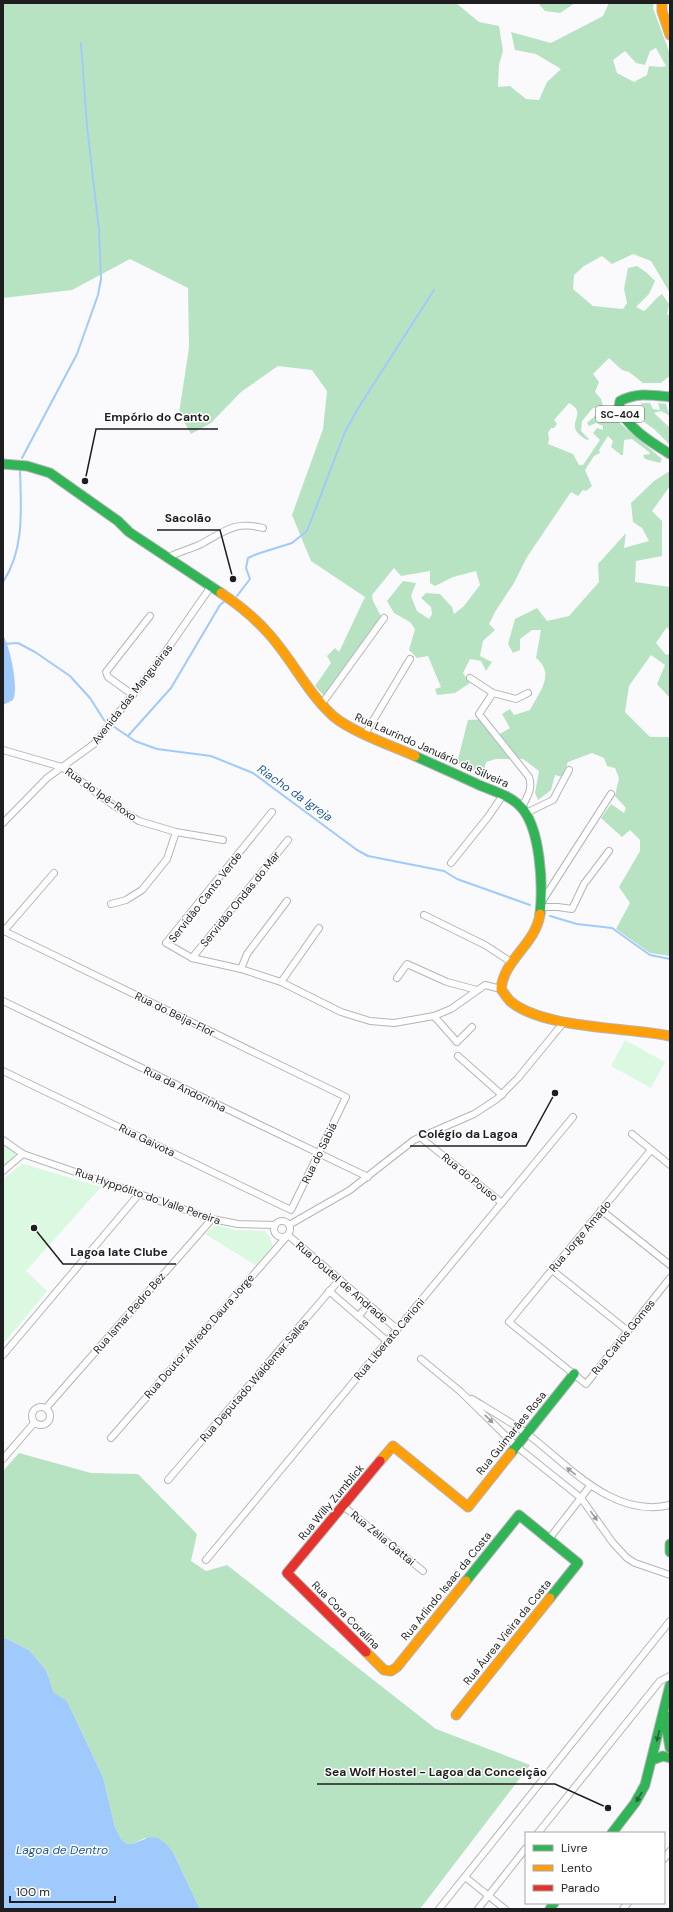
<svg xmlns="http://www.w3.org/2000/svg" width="673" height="1912" viewBox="0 0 673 1912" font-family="'DM Sans',sans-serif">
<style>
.green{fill:#daf9e0}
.forest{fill:#b8e3c2;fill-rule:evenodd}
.water{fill:#a0cafc}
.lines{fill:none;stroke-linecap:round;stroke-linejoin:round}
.stream{stroke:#a0cafc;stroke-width:2}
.street-casing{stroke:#b5b5b7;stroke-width:8}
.fast-casing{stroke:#b5b5b7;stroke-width:11}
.slow-casing{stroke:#b5b5b7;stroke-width:11}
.jam-casing{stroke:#b5b5b7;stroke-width:11}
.street{stroke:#fefeff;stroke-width:6}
.fast{stroke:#30b455;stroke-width:9}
.slow{stroke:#ff9f0a;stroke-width:9}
.jam{stroke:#e5322d;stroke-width:9}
.oneway{fill:#99999b}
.oneway2{fill:#266238}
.labels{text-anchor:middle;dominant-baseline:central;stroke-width:3;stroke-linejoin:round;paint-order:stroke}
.shield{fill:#fff;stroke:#626264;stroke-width:1}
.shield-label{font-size:10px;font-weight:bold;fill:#1e1e21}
.street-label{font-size:11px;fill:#1e1e21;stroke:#fff}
.water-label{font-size:12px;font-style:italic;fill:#1c5796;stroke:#fff}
.leader{fill:none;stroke:#1e1e21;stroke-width:1.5}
.callout-dot{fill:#1e1e21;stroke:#fff;stroke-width:1.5}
.callout-label{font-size:12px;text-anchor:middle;font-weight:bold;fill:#1e1e21;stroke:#fff;stroke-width:3;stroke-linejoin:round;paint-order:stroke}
</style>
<rect width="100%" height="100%" fill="#fafafd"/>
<g class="green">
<polygon points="625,1040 665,1062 651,1088 611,1066"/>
<polygon points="3,1143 16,1154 10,1162 4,1165"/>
<path d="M24 1164 101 1187 26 1271 47 1291 3 1344V1178C12 1175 16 1166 24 1164Z"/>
<polygon points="215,1225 236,1230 265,1231 270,1237 273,1247 257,1266 205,1234"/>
</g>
<g class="forest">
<path d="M3 3H456L479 22 499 26 503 51 499 65 498 87 510 86 526 99 539 100 547 82 561 69 536 54 515 50 511 32 551 43 603 16 609 3H654L653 8 670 54V293L651 261 633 254 612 264 602 256 584 266 574 275 573 289 593 306 623 309 627 303 624 289 628 268 637 266 647 273 655 281 649 294 636 307 644 311C651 306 655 298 662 294L669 304 667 314 670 316V377H668L661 383H643L629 372 622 370 609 358 593 374 599 382 595 392 601 399 604 409 593 408 582 421 581 431 589 439 587 440C584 438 579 435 577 432 569 421 587 413 569 403L554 420 557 424 554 428H551L548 433 549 439 548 444 573 454 579 465H583L600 440 593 433 597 428 603 430V426L596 423 589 426 587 423 596 415 615 419 662 459 660 463 645 459 643 455 650 454 649 452 632 439 624 440 623 455H621L611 447 613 441 608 436 599 450 600 453 594 456 585 470 592 486 586 491 583 490 578 496 571 492 527 557 514 583 495 612 489 624 495 630 483 641 480 656 492 662 486 671 481 661 470 659 463 673 470 683 455 693 437 695 435 689 441 687 428 656 417 658 409 650 415 629 410 622 394 613 387 601 403 581 416 583 411 596 417 611 429 619 432 614 431 607 421 598 426 593 440 594 452 607 454 614 464 606 480 585 476 571 453 577 435 586 430 583V571L401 576 394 568 372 595 373 601 381 616 324 696 315 686 331 663 327 656 335 648 339 652 365 597 311 561 292 515 323 429 327 391 312 370 278 366 241 392 211 423 191 434 179 413 189 348 188 288 130 259 72 290 3 298ZM656 48 666 66 662 67 649 66 647 75 634 82 617 73 613 60 625 51 636 63 645 65 650 51Z"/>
<polygon points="538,3 575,3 560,13 545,11"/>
<polygon points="642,403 650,403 653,409 660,410 658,403 666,404 670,416 661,411 654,413 670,428 670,445 654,429 640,419 637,412"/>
<path d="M670 471V486L652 511 662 521V556L636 561 635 582 670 587V632L667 627 656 643 666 655 670 654V698L657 684 665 665 651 655 629 686 625 712 650 737H670V956L650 953 616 929 630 903 619 887 640 851V840L630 830 622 837 601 818 611 804 624 813 626 808 615 796 619 778 615 768 607 766 604 758 592 753 568 762 562 777 555 775 551 790 538 800 535 793 539 771 523 759H496L486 762 483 775 457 763 468 720 485 719 498 735 510 728 502 714 510 709 514 715 530 710C539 692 556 674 536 658L541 630H532L520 639V650L513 653 508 644 515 619 537 608 547 621 569 616 599 582 598 564 626 533 624 548 649 541 642 528 633 522 631 503 654 481Z"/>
<polygon points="19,1453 91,1473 138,1474 197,1534 191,1561 206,1571 227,1565 436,1729 530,1765 420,1909 200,1909 173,1852 145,1838 132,1844 127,1844 121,1839 115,1827 103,1777 67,1701 57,1696 54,1693 46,1670 29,1650 3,1637 3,1471"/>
</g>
<g class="water">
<path d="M3 635C10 647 19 688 13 700L3 705Z"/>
<polygon points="3,1637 29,1650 46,1670 54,1693 67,1701 103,1777 115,1827 121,1839 127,1844 132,1844 150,1837 158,1838 165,1843 173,1852 200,1909 3,1909"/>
</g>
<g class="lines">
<g class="stream">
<polyline points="22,458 77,354 98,295 101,279 99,230 87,126 81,43"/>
<path d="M3 582C25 549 21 508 20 470"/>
<polyline points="237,596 250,579 246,568 248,558 257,554 292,543 307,531 345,432 357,410 434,290"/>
<polyline points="3,644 18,643 35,652 70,676 90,698 104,720 135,741 157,749 211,756 253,773 357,850 368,856 444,871 457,879 530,905"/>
<polyline points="128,736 171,688 220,605 225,601"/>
<polyline points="550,916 577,924 612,928 650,955 670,959"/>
</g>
<defs>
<g id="street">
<path d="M169 557C180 551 192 549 203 543 226 530 236 521 263 528"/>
<polyline points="470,678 493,693"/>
<polyline points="133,695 108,677 106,672 150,616"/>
<polyline points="321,705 384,618"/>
<polyline points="365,734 410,659"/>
<polyline points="3,750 62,767 113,805 139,821 176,832 223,840"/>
<path d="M522 807C527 797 533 789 529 777L479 714 493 693 516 699 528 693"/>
<polyline points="272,812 166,943 192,958 241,969 281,982 341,1012 370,1021 394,1023 434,1016 451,1009 485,985 501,989"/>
<polyline points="526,813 553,800 569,770"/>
<polyline points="3,823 47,778 94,744 159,661 212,585"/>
<polyline points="451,863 488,817 503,795"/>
<polyline points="541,903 611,794"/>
<polyline points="111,904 126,900 142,890 167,859 176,832"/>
<polyline points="541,907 558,907 572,909 584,884 609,851"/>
<polyline points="424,915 485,945 511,962"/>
<polyline points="3,932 54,873"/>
<polyline points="192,958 288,840"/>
<polyline points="241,969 247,954 287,901"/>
<polyline points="397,978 407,964 447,982 477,990"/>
<polyline points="281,982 319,928"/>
<polyline points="3,1001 368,1177"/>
<polyline points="434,1016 457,1042 472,1027"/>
<polyline points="458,1056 502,1095"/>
<polyline points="3,1071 291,1210 346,1097 4,931"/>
<polyline points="632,1134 670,1165"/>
<polyline points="420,1137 502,1203"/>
<polyline points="3,1140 23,1154 212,1219 238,1224 275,1225"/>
<polyline points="651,1150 509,1322 586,1384 670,1278"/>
<polyline points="3,1171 23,1154"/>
<polyline points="601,1210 670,1265"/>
<circle cx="282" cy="1229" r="8"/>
<polyline points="289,1225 350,1190 414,1140 474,1114 497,1099 518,1078 564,1022"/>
<polyline points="552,1270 628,1331"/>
<polyline points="329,1291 387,1341"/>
<polyline points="359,1316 368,1304"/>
<polyline points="3,1355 139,1194"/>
<polyline points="421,1359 461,1392 516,1446 581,1498 613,1543 627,1558 635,1563 670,1575"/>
<path d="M472 1399C490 1410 509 1421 526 1433 568 1464 612 1519 670 1505"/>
<circle cx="41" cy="1416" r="9"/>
<polyline points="46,1408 212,1219"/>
<polyline points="111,1438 288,1235 397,1329"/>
<polyline points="3,1459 34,1423"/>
<polyline points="168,1480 340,1279"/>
<polyline points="343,1506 423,1571"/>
<polyline points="549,1539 590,1486"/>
<polyline points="206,1560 573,1117"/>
<polyline points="538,1833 660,1681 670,1676"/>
<polyline points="664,1859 670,1851"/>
<polyline points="465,1877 505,1909"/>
<polyline points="439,1909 670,1621"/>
<polyline points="478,1909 526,1848"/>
<polyline points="623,1909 628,1903"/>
</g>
<g id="fast">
<path d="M670 397C652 395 637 392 620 401L619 408C629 429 651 442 670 454"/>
<polyline points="3,464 27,466 50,473 118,521 129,532 221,593"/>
<path d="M415 756C437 766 458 775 479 785 493 791 509 795 520 806 541 827 543 886 540 914"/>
<polyline points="511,1453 574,1374"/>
<polyline points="670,1544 670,1552"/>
<polyline points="466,1581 519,1515 578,1563 550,1598"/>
<polyline points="670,1716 667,1730 670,1748"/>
<polyline points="652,1760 663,1756 670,1758"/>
<polyline points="612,1833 635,1803 645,1785 670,1685"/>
<polyline points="550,1909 554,1903"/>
</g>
<g id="slow">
<polyline points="662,3 662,11 670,35"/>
<path d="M221 593C239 605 255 618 269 634 293 661 307 692 333 716 352 732 392 746 415 756"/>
<path d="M540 914C536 944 504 959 501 989 504 993 507 998 510 1001 542 1029 627 1027 670 1036"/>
<polyline points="380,1461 393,1446 468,1507 511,1453"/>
<polyline points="366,1652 384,1670 391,1671 397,1667 466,1581"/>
<polyline points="456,1715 550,1598"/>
</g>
<polyline id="jam" points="366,1652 287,1573 380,1461"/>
</defs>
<use href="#street" class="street-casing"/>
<use href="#fast" class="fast-casing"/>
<use href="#slow" class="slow-casing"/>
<use href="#jam" class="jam-casing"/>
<use href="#street" class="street"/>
<use href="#fast" class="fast"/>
<use href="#slow" class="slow"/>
<use href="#jam" class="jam"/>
</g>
<defs><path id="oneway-solid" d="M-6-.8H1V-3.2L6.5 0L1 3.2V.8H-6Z"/></defs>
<g class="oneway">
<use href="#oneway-solid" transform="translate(489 1419) rotate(44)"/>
<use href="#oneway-solid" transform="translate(571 1471) rotate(-141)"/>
<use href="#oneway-solid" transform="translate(594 1516) rotate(54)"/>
</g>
<g class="oneway2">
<use href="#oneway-solid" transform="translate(658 1736) rotate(103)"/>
<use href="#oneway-solid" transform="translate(639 1797) rotate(120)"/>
</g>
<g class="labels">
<rect class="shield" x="596" y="406" width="48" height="16" rx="3"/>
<g class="shield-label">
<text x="620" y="414">SC-404</text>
</g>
<g class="street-label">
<text transform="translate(132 694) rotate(-52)">Avenida das Mangueiras</text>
<text transform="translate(432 750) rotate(24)">Rua Laurindo Januário da Silveira</text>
<text transform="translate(101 794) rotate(35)">Rua do Ipê-Roxo</text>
<text transform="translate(205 897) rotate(-52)">Servidão Canto Verde</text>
<text transform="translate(240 899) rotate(-51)">Servidão Ondas do Mar</text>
<text transform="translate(175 1014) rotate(26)">Rua do Beija-Flor</text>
<text transform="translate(185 1089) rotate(26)">Rua da Andorinha</text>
<text transform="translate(147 1140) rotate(26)">Rua Gaivota</text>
<text transform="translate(319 1153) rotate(-64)">Rua do Sabiá</text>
<text transform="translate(470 1177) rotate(39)">Rua do Pouso</text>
<text transform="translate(148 1196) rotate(19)">Rua Hyppólito do Valle Pereira</text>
<text transform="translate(580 1236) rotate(-50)">Rua Jorge Amado</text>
<text transform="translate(342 1282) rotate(41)">Rua Doutel de Andrade</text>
<text transform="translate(129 1313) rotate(-49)">Rua Ismar Pedro Bez</text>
<text transform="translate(199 1336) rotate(-49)">Rua Doutor Alfredo Daura Jorge</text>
<text transform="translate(623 1337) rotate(-51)">Rua Carlos Gomes</text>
<text transform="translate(389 1339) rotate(-50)">Rua Liberato Carioni</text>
<text transform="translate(254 1380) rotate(-49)">Rua Deputado Waldemar Salles</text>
<text transform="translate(511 1433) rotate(-51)">Rua Guimarães Rosa</text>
<text transform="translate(331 1502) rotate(-50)">Rua Willy Zumblick</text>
<text transform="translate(383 1538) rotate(39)">Rua Zélia Gattai</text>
<text transform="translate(446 1586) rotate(-51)">Rua Arlindo Isaac da Costa</text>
<text transform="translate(346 1615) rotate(45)">Rua Cora Coralina</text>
<text transform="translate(507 1632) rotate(-51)">Rua Áurea Vieira da Costa</text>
</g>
<g class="water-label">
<text transform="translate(295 793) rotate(35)">Riacho da Igreja</text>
<text x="62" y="1850">Lagoa de Dentro</text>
</g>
</g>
<path class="leader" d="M85 481L96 429H218M233 579L220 530H157M555 1093L526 1146H410M34 1228L63 1264H176M608 1808L555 1784H317"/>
<g class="callout-dot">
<circle cx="85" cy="481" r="4"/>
<circle cx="233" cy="579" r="4"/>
<circle cx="555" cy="1093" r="4"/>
<circle cx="34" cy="1228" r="4"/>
<circle cx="608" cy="1808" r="4"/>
</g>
<g class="callout-label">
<text x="157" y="421">Empório do Canto</text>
<text x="188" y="522">Sacolão</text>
<text x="468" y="1138">Colégio da Lagoa</text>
<text x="119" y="1256">Lagoa Iate Clube</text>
<text x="436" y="1776">Sea Wolf Hostel - Lagoa da Conceição</text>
</g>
<rect width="673" height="1912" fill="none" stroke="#1e1e21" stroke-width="8"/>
<rect x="525" y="1832" width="140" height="72" fill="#ffffff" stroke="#a5a5a6"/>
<rect x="533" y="1845" width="20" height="6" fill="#30b455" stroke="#a5a5a6"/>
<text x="561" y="1852" font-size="12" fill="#1e1e21">Livre</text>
<rect x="533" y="1865" width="20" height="6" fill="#ff9f0a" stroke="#a5a5a6"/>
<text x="561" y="1872" font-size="12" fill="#1e1e21">Lento</text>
<rect x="533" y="1885" width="20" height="6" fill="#e5322d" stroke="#a5a5a6"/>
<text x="561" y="1892" font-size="12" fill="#1e1e21">Parado</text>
<path d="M10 1896v6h105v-6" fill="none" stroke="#1e1e21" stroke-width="2"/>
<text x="16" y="1896" font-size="12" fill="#1e1e21" stroke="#ffffff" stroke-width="3" paint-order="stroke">100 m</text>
</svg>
